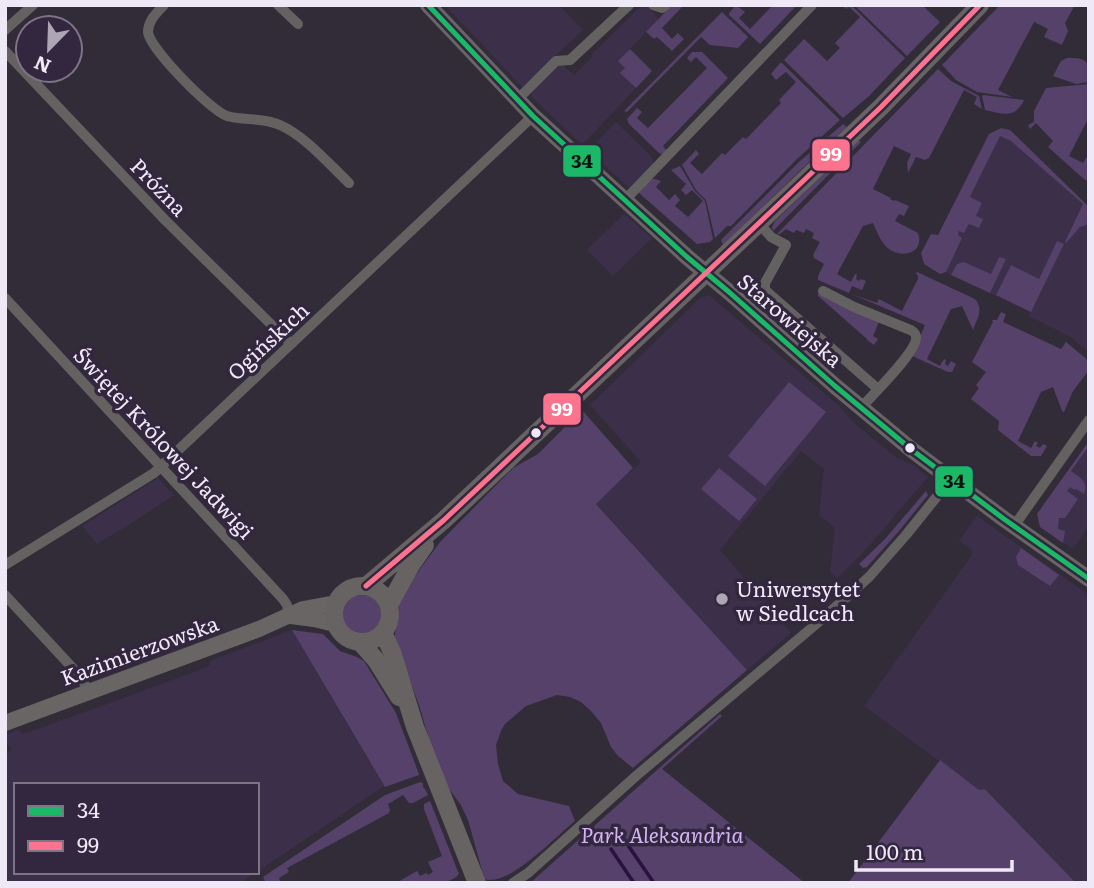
<svg xmlns="http://www.w3.org/2000/svg" width="1094" height="888" viewBox="0 0 1094 888" font-family="Literata,serif">
<style>
.built{fill:#3c2f49}
.green{fill:#554169}
.lines{fill:none;stroke-linecap:round;stroke-linejoin:round}
.stream{stroke:#2a113e;stroke-width:3.5}
.street{stroke:#646261;stroke-width:10}
.secondary{stroke:#686564;stroke-width:16}
.primary{stroke:#676362;stroke-width:18}
.bus-1-casing{stroke:#32273e;stroke-width:10}
.bus-2-casing{stroke:#32273e;stroke-width:10}
.bus-1{stroke:#1ab867;stroke-width:5}
.bus-2{stroke:#fc738d;stroke-width:5}
.bus-dot{fill:#efe8f7;stroke:#32273e;stroke-width:2.5}
.poi-dot{fill:#ada6b4;stroke:#32273e;stroke-width:2.5}
.labels{text-anchor:middle;dominant-baseline:central;stroke-width:7;stroke-linejoin:round;paint-order:stroke}
.street-label{font-size:21px;fill:#efe8f7;stroke:#32273e}
.poi-label{font-size:21px;fill:#efe8f7;stroke:#32273e;text-anchor:start}
.park-label{font-size:21px;font-style:italic;fill:#d4b4f4;stroke:#32273e}
.line-badge{stroke:#32273e;stroke-width:2.5}
.badge-label{font-size:19px;text-anchor:middle;font-weight:bold;fill:#fff}
.pale-badge-label{font-size:19px;text-anchor:middle;font-weight:bold;fill:#111}
</style>
<rect width="100%" height="100%" fill="#322c39"/>
<g class="built">
<polygon points="445,5 559,5 583,30 522,87"/>
<polygon points="642,5 645,5 659,19 630,49 652,71 582,145 531,96 534,89 560,63 574,75 593,56 592,54"/>
<polygon points="616,122 652,157 653,161 653,166 631,189 588,151"/>
<polygon points="1000,136 1011,141 1083,204 1089,207 1089,352 1069,336 1029,316 1031,312 936,268"/>
<polygon points="624,214 652,238 613,276 587,250"/>
<polygon points="709,295 838,405 855,424 897,458 913,465 928,477 861,555 837,578 830,571 835,528 819,515 824,469 801,451 720,550 791,633 747,670 596,503 641,462 590,405 700,298"/>
<polygon points="1089,446 1089,526 1073,549 1040,527 1038,518"/>
<polygon points="158,478 174,495 130,524 97,544 82,526"/>
<polygon points="977,516 1089,595 1089,883 1076,883 986,789 979,790 864,706 972,555 971,549 959,541"/>
<polygon points="292,630 384,786 257,872 257,785 16,785 16,872 256,872 241,883 5,883 5,756 12,749 5,741 5,735 18,730 23,734 118,700 210,666 210,661"/>
</g>
<g class="green">
<polygon points="672,5 684,5 662,28 672,39 678,33 684,39 672,51 657,37 654,39 646,32"/>
<polygon points="736,5 745,12 739,18 750,29 773,5 797,5 760,44 729,15 729,13"/>
<polygon points="842,5 851,5 905,58 869,96 843,118 784,60 804,39 827,61 840,48 835,43 860,17 849,7 846,9"/>
<polygon points="854,5 922,5 940,22 907,56"/>
<polygon points="1000,5 1075,5 1065,23 1068,31 1062,45 1044,37 1048,29 1034,22 998,90 1012,97 977,92 956,80 942,65"/>
<polygon points="722,12 748,37 738,48 710,45 701,37 627,112 624,111"/>
<polygon points="630,49 652,71 636,88 620,73 625,68 618,61"/>
<polygon points="692,52 702,52 728,78 663,146 668,152 662,154 659,153 629,124 627,119 637,108 642,112 637,118 648,128 707,68 696,57 691,62 687,58"/>
<path d="M1067 58C1089 57 1089 62 1089 82L1076 84 1053 76 1061 61Z"/>
<polygon points="780,63 782,63 840,120 796,160 731,226 727,226 715,238 706,200 696,190 682,165 696,150 699,154 690,163 702,174 722,153 725,155 743,137 746,139 781,103 779,100 796,82 786,72 776,80 771,74"/>
<path d="M938 69 951 81 979 96 982 109 974 104 977 97 964 90 929 158 925 160 916 157 908 173 907 163 911 154 894 146 873 189 891 198 890 199 894 201 895 200 909 206 904 216 899 214 895 221 918 233C926 256 895 260 884 244 879 238 876 229 873 223L863 226 837 274 851 282 855 274 857 275 856 279 859 281 861 279 866 281 862 290 852 286 849 293 877 303 879 299 902 311 918 279V276L916 273 917 272 975 299C984 309 977 319 973 330L962 306 951 309 927 359 940 366 944 359 946 360 945 364 948 366 951 361 956 364 952 372H948L912 356 925 325 818 280V276L824 264 814 258 813 255 820 242 812 238 814 233 806 229 804 233 796 230 794 233 786 229 780 234H777Z"/>
<polygon points="1089,84 1089,117 1069,156 1083,163 1089,154 1089,180 1085,180 1048,147 1053,141 1036,123 1030,129 1028,125 1034,122 1034,111 1046,88"/>
<path d="M983 95 1024 100C1015 119 1003 114 985 110L982 96Z"/>
<path d="M843 124 847 127C804 165 765 206 723 245L721 240 800 161Z"/>
<polygon points="1001,128 1010,130 1089,207 1089,224 1080,227 1066,243 1065,242 1083,204 1011,141 1000,136 970,197 982,203 976,216 983,219 979,228 969,224 964,233 959,231 958,235 962,238 946,272 940,274 924,264 921,253 931,234 938,235 989,134"/>
<polygon points="858,140 861,142 773,231 772,227 775,221"/>
<polygon points="680,166 695,191 705,201 713,239 710,242 697,244 638,192 650,179 655,179 661,181 656,187 669,200 675,194 680,200 675,206 688,217 703,201 692,190 686,195 681,190 686,184 671,170"/>
<polygon points="1057,241 1064,244 1031,312 996,295 1011,265 1039,279"/>
<polygon points="999,257 1006,259 990,293 951,275 957,264 964,262 991,274"/>
<polygon points="820,293 879,322 873,336 878,339 874,345 867,340 867,339 817,295"/>
<polygon points="1001,312 1006,314 1003,322 1061,349 1066,342 1089,361 1089,370 1073,391 1064,412 1062,411 1053,387 1041,392 1018,441 1031,448 1035,441 1038,443 1036,446 1040,448 1043,444 1047,446 1041,456 1031,456 998,430 999,421 971,399 979,388 976,385 986,372 972,362 993,322 992,320 997,320"/>
<polygon points="789,382 826,412 765,486 728,456"/>
<path d="M582 410 633 468 596 504 747 670 633 768 618 756 611 747 601 723 591 711 581 702 570 697 557 695 526 706 505 724 501 731 496 745 498 764 503 781 518 794 569 806 575 821C556 836 509 887 485 879L483 874 468 820 461 805 446 785 432 750 419 705 394 638 398 617 399 601 417 573 440 542 513 468 538 454Z"/>
<path d="M1089 441V446L1071 471C1080 478 1089 481 1084 494L1076 489 1075 490 1070 487 1067 491 1078 499 1065 518H1059L1058 529 1065 531 1063 543 1040 527 1037 514Z"/>
<polygon points="719,468 757,499 739,521 701,489"/>
<polygon points="926,491 928,495 899,531 867,567 863,568 859,564 885,539"/>
<polygon points="1021,548 1059,575 1050,586 1018,565 1016,557"/>
<circle cx="362" cy="616" r="21"/>
<polygon points="292,630 323,634 340,651 357,657 364,661 396,713 419,774 419,775 385,787"/>
<polygon points="720,714 722,716 662,769 805,883 530,883"/>
<polygon points="940,760 979,790 985,789 1076,883 848,883"/>
<polygon points="420,782 423,783 423,787 425,789 428,795 413,803 409,803 403,795 388,804 390,810 389,813 287,868 289,872 279,878 281,883 266,883 263,877 385,795"/>
<path d="M430 801 459 874C449 888 412 883 396 883L417 871 420 876 426 873 428 875 433 872 428 862 442 856 424 809V804Z"/>
</g>
<g class="lines">
<g class="stream">
<polyline points="623,838 654,883"/>
<polyline points="611,849 634,883"/>
</g>
<g class="street">
<path d="M164 5C157 13 148 20 148 32 149 48 211 111 227 116 244 121 263 117 280 125 305 136 329 164 349 183"/>
<polyline points="278,5 298,24"/>
<polyline points="653,5 662,8 666,5"/>
<polyline points="5,30 33,5"/>
<polyline points="5,51 165,220 291,344"/>
<polyline points="517,100 556,61 570,60 629,5"/>
<polyline points="625,200 812,5"/>
<polyline points="759,223 771,237 786,245 765,283 765,290 878,389"/>
<path d="M823 291 854 307 908 329C911 330 915 332 916 336 919 350 872 395 861 408"/>
<polyline points="5,298 283,599 287,605 289,616"/>
<polyline points="1014,526 1089,420"/>
<polyline points="5,565 154,473 533,116"/>
<polyline points="5,595 80,676 89,692"/>
<polyline points="513,883 528,873 636,776 821,620 869,577 906,535 951,479"/>
</g>
<g class="secondary">
<polyline points="428,5 533,116 687,257 729,292 835,386 912,450 1004,519 1089,579"/>
<polyline points="291,616 314,619 335,624"/>
<polyline points="5,723 259,629 303,609 336,603"/>
</g>
<g class="primary">
<circle cx="362" cy="614" r="28"/>
<polyline points="366,586 444,520 759,223 881,107 980,5"/>
<polyline points="389,605 411,565 425,545"/>
<polyline points="383,633 392,652 415,727 477,883"/>
<polyline points="361,643 376,660 399,697"/>
</g>
<defs>
<polyline id="bus-1" points="428,5 533,116 687,257 729,292 835,386 912,450 1004,519 1089,579"/>
<polyline id="bus-2" points="366,586 444,520 759,223 881,107 980,5"/>
</defs>
<use href="#bus-1" class="bus-1-casing"/>
<use href="#bus-2" class="bus-2-casing"/>
<use href="#bus-1" class="bus-1"/>
<use href="#bus-2" class="bus-2"/>
</g>
<g class="bus-dot">
<circle cx="536" cy="433" r="6"/>
<circle cx="910" cy="448" r="6"/>
</g>
<circle class="poi-dot" cx="722" cy="599" r="7"/>
<g class="labels">
<g class="street-label">
<text transform="translate(160 186) rotate(46)">Próżna</text>
<text transform="translate(791 319) rotate(41)">Starowiejska</text>
<text transform="translate(267 340) rotate(-43)">Ogińskich</text>
<text transform="translate(165 442) rotate(47)">Świętej Królowej Jadwigi</text>
<text transform="translate(139 649) rotate(-20)">Kazimierzowska</text>
</g>
<g class="poi-label">
<text x="736" y="587">Uniwersytet<tspan x="736" dy="24">w Siedlcach</tspan></text>
</g>
<g class="park-label">
<text x="662" y="833">Park Aleksandria</text>
</g>
</g>
<g class="line-badge">
<rect x="811" y="138" width="40" height="34" rx="7" fill="#fc738d"/>
<rect x="562" y="144" width="40" height="34" rx="7" fill="#1ab867"/>
<rect x="542" y="392" width="40" height="34" rx="7" fill="#fc738d"/>
<rect x="934" y="465" width="40" height="33" rx="7" fill="#1ab867"/>
</g>
<g class="badge-label">
<text x="831" y="161">99</text>
<text x="562" y="416">99</text>
</g>
<g class="pale-badge-label">
<text x="582" y="168">34</text>
<text x="954" y="488">34</text>
</g>
<rect width="1094" height="888" fill="none" stroke="#efe8f7" stroke-width="14"/>
<rect x="14" y="783" width="245" height="91" fill="#32273e" stroke="#7e7488" stroke-width="2"/>
<rect x="28" y="806" width="35" height="10" fill="#1ab867" stroke="#7e7488" stroke-width="2"/>
<text x="77" y="818" font-size="21" fill="#efe8f7">34</text>
<rect x="28" y="841" width="35" height="10" fill="#fc738d" stroke="#7e7488" stroke-width="2"/>
<text x="77" y="853" font-size="21" fill="#efe8f7">99</text>
<g transform="translate(49 49) rotate(203)"><circle r="33" fill="#32273e" stroke="#7e7488" stroke-width="2"/>
<path d="M0-5L12 26L0 18L-12 26Z" fill="#ada6b4"/>
<text y="-10" font-size="19" font-weight="bold" text-anchor="middle" fill="#efe8f7">N</text>
</g>
<path d="M856 860v10h156v-10" fill="none" stroke="#efe8f7" stroke-width="3.5"/>
<text x="866" y="860" font-size="21" fill="#efe8f7" stroke="#32273e" stroke-width="5" paint-order="stroke">100 m</text>
</svg>
